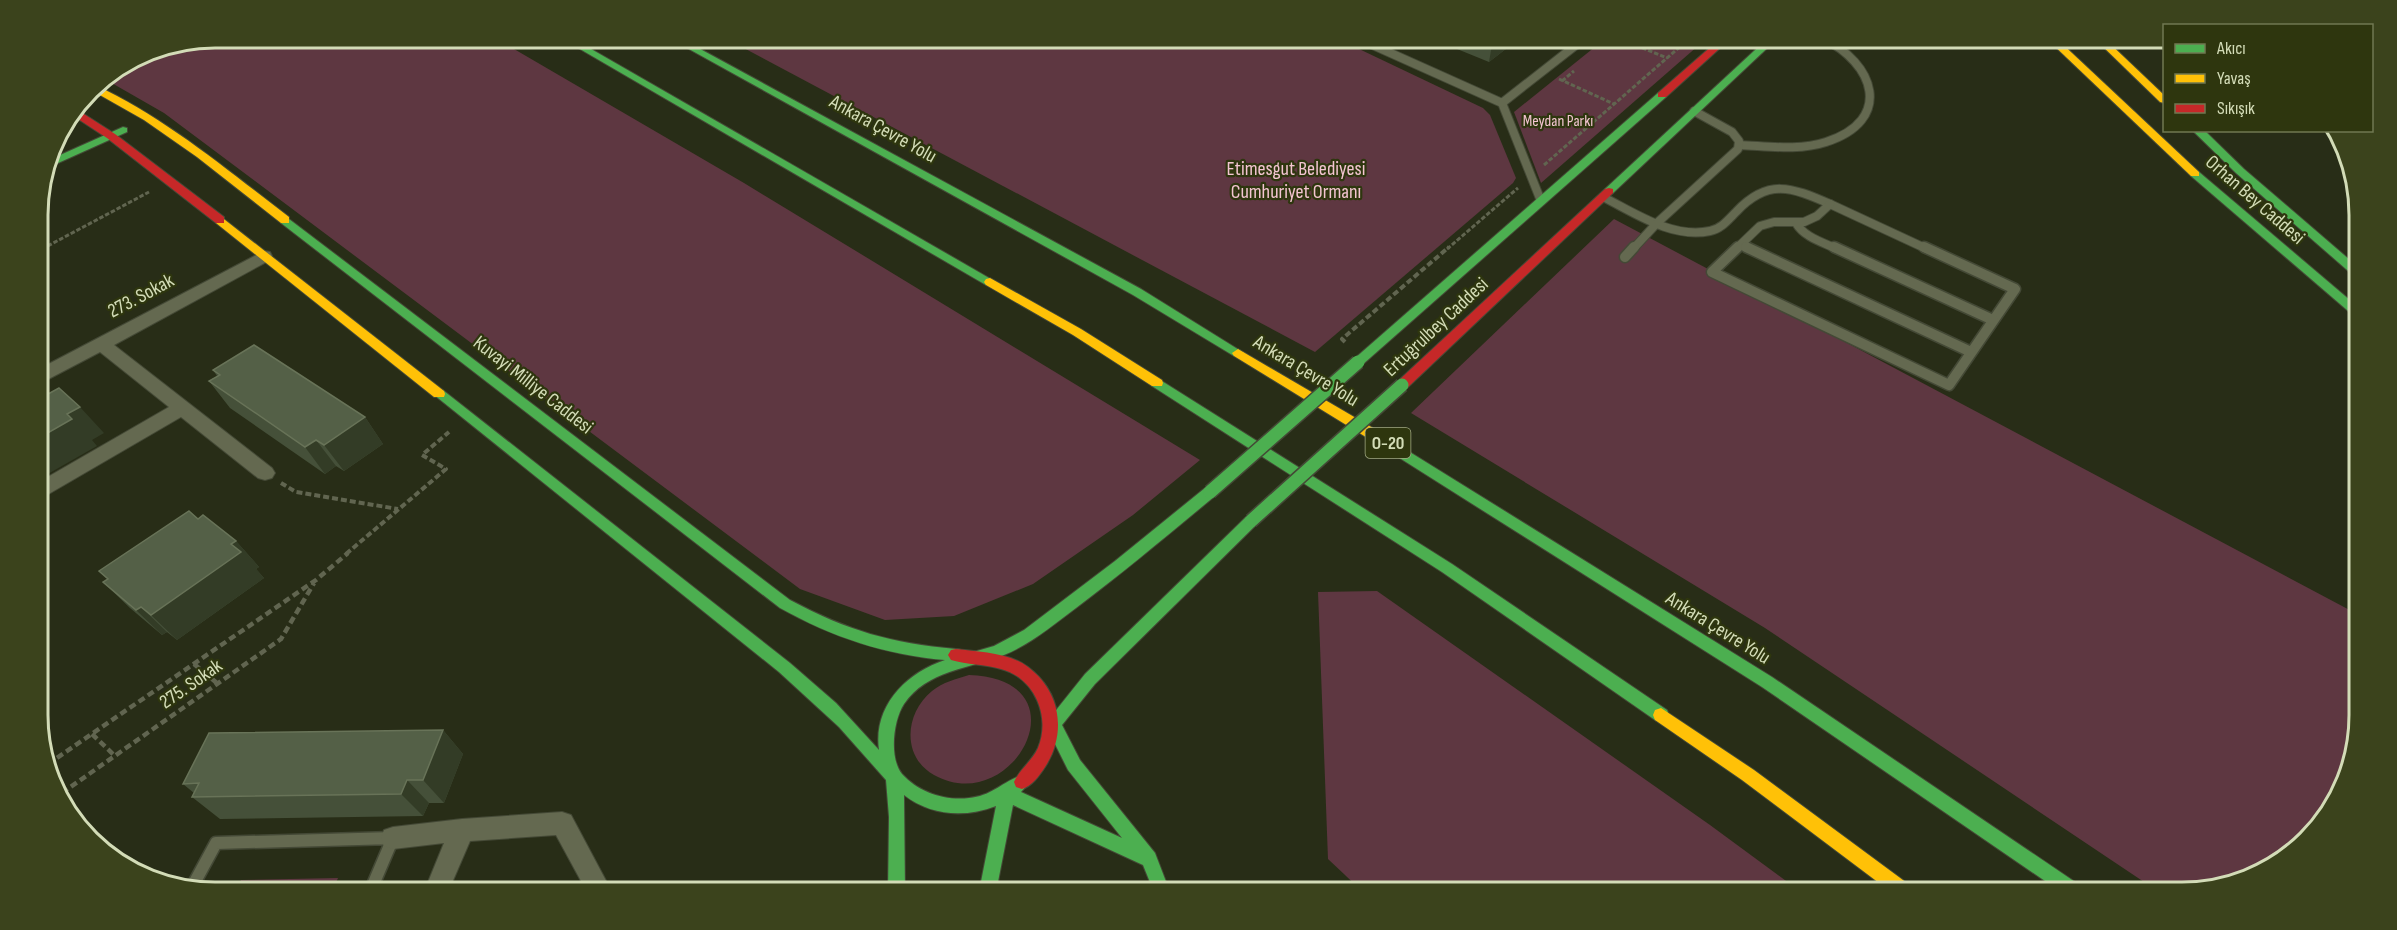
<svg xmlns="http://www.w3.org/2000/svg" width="2397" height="930" viewBox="0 0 2397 930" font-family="'Sofia Sans Condensed',sans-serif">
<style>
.green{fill:#5e3741}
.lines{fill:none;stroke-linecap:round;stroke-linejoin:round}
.lane-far2-casing{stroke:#444936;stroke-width:10}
.lane-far1-casing{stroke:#444936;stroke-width:13}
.lane-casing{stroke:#444936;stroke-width:15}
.street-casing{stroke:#444936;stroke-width:2}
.fast-casing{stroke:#444936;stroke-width:2}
.slow-casing{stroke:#444936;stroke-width:2}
.jam-casing{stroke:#444936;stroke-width:2}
.path-far2{stroke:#616550;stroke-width:3;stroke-dasharray:4.5 2;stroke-linecap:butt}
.path-far1{stroke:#616550;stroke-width:4;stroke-dasharray:6 3;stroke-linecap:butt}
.path{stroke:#616550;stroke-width:4.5;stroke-dasharray:7 4;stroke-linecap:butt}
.lane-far2{stroke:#646950;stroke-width:8}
.lane-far1{stroke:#646950;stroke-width:10}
.lane{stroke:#646950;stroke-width:12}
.street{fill:#646950;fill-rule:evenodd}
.fast{fill:#4caf50;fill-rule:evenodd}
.slow{fill:#ffc107;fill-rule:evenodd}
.jam{fill:#c62828;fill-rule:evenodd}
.fast-bridge-casing{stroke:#444936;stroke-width:16;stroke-linecap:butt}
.fast-bridge{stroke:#4caf50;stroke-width:13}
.wall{fill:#455039}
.shaded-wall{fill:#333c26}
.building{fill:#546047;stroke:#687358;stroke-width:1.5}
.labels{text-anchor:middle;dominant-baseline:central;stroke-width:4.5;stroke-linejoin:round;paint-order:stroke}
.far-park-label{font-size:16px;fill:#f4c5d2;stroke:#2e360e}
.shield{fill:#2e360e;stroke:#a2aa84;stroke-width:1.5}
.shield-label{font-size:18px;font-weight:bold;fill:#d3dcb7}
.street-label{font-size:20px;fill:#d3dcb7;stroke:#2e360e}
.park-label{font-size:20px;fill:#f4c5d2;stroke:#2e360e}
.rim{fill:none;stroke:#d3dcb7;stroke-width:3}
</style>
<rect width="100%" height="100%" fill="#282d17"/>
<g class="green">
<polygon points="215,38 495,38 744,183 1200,460 1133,515 1033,584 954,616 885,620 800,589 164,113 103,78 147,51"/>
<polygon points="725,38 1336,38 1483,108 1490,115 1516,178 1513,183 1315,352"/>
<polygon points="1606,38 1707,38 1541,183 1514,112"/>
<polygon points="1614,219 2359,615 2359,715 2350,773 2323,823 2290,856 2240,883 2193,892 2159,892 1765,628 1411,413"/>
<polygon points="1377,591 1710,825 1801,892 1363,892 1328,859 1318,592"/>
<path d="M969 675C1088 679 1013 819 934 775 902 757 904 714 932 691 943 682 956 679 969 675Z"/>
<polygon points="338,878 332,892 235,892 241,880"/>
</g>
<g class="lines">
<defs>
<g id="lane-far2">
<polyline points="1357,38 1502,103 1541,201"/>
<polyline points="1502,103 1585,38"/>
<path d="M1739 145C1767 146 1799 151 1826 142 1894 120 1875 63 1822 38"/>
<path d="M1603 197C1635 213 1672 239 1710 231 1721 229 1728 220 1736 212 1768 178 1791 187 1830 204"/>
<polyline points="1830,204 1927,249"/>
<path d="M1796 223C1804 237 1822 242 1837 249"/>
<polyline points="1741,245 1749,249"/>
<polyline points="1633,249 1657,223 1738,149 1739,141 1732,132 1694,111"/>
<polyline points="1736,249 1760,226 1774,222 1804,222 1817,216 1830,204"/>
</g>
<g id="lane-far1">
<polyline points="1738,247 1712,272 1949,385 2015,289 1924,247"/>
<polyline points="1746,247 1971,352"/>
<polyline points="1834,247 1993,320"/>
<polyline points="1625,257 1634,247"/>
</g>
<polyline id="lane" points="191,889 216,843 393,838 370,892"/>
<g id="street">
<polygon points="264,251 270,252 272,256 270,260 114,345 272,468 275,473 272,478 265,480 258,478 181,417 40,499 39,482 169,407 100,352 39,384 39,369"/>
<polygon points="562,812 571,815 612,892 587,892 556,835 470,841 448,892 424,892 444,843 393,849 384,846 381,838 384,830 393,827 462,819"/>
</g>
<g id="fast">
<polygon points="561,38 572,38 996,282 994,285 986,285"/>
<polygon points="669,38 680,38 1141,289 1244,353 1242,356 1234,356 1133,295"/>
<polygon points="1768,38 1778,38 1613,193 1605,193 1605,189"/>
<polygon points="1662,92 1666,93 1666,97 1362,365 1354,365 1352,362 1354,359 1658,93"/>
<polygon points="123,127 127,128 127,132 47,168 49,160"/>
<polygon points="2192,130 2204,130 2244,169 2358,267 2358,277 2354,276 2236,173"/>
<polygon points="2195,171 2199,172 2358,307 2358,317 2354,316 2191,176 2190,174"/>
<path d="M285 216 790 600C848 631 891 643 956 649L961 650 963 655 994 646 1024 630 1115 561 1205 488H1215L1217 492 1215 496C1169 534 1124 572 1076 608 1053 625 1031 644 1004 655 969 669 927 670 904 704 893 721 889 758 902 774 918 792 945 801 969 798 992 796 1002 782 1022 775L1028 777 1030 782 1021 792 1122 838 1068 770 1045 724 1085 674 1246 517H1256L1258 521 1256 525 1095 684 1062 725 1080 760 1155 853 1170 892H1154L1143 865 1013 805 996 892H979L996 806C965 818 931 816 904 795L905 892H888L889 817 886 780 839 727 779 672 433 394 439 389 444 391 790 663 836 703 879 750C873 706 906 673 945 660 885 655 832 637 780 608L281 223V217Z"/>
<polygon points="1157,378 1452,564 1667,710 1669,715 1667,720 1661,722 1655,720 1442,572 1152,386 1151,383"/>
<polygon points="1392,441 1772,677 2081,886 2084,892 2061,892 1762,687 1387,450 1385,446 1387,442"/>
</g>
<g id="slow">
<polygon points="2046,38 2056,38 2199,172 2199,176 2191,176"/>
<polygon points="2094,38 2104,38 2164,95 2164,103 2160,102"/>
<path d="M95 85C166 118 227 170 289 217V223H281L197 157 144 120 91 90Z"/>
<polygon points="220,216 444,391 445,394 444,397 434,397 216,223 216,217"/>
<polygon points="990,278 1081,329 1162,380 1163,383 1162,386 1152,386 1073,335 986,285 984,282 986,279"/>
<polygon points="1238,349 1397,442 1399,446 1397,450 1387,450 1234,356 1232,353"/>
<polygon points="1661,708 1754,770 1911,886 1914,892 1891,892 1742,780 1655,720 1653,715 1655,710"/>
</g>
<g id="jam">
<polygon points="1721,38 1731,38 1666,97 1658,97 1658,93"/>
<polygon points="76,109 115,134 224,217 224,223 216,223 107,138 72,115"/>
<polygon points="1609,188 1613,189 1613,193 1407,388 1397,388 1396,385 1397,382 1605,189"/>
<path d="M956 649C979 652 1008 652 1028 667 1061 692 1067 733 1045 767 1039 776 1032 786 1022 789L1016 787 1014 782C1020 769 1032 761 1038 748 1051 717 1035 678 1001 669 985 664 967 665 951 660L948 655 951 650Z"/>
</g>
</defs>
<use href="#lane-far2" class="lane-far2-casing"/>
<use href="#lane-far1" class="lane-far1-casing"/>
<use href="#lane" class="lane-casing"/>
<use href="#street" class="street-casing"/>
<use href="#fast" class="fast-casing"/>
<use href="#slow" class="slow-casing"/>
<use href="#jam" class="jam-casing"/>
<g class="path-far2">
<polyline points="1618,38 1667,58"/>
<polyline points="1605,45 1614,38"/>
<polyline points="1559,79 1614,104"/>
<polyline points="1562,81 1574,71"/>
<polyline points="1544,165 1690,38"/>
<polyline points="42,249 149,192"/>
<polyline points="1447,249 1518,188"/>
</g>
<g class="path-far1">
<polyline points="38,251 45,247"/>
<polyline points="1345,342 1342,339 1449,247"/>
<polyline points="281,483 296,492 398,509"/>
<polyline points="346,554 446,469 422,455 449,432"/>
</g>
<g class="path">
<polyline points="194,664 218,684"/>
<polyline points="92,734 115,756"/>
<polyline points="48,764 316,580 348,553"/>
<polyline points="62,793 281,639 314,583"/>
</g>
<use href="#lane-far2" class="lane-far2"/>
<use href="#lane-far1" class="lane-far1"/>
<use href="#lane" class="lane"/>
<use href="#street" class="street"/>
<use href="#fast" class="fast"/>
<use href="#slow" class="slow"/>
<use href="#jam" class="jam"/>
<defs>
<g id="fast-bridge">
<polyline points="1210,492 1358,362"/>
<polyline points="1251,521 1402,385"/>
</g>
</defs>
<use href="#fast-bridge" class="fast-bridge-casing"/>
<use href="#fast-bridge" class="fast-bridge"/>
</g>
<g class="wall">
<polygon points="1430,38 1520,38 1489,62"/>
<polygon points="213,370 365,417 383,444 344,471 336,466 325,474 230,408 209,381 217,376"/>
<polygon points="236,541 259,567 256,569 264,578 177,640 167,632 162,635 130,608 103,582 108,579 99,571"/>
<polygon points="443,730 463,754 444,803 429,803 423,816 220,819 192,797 194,793 183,784"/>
</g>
<g class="shaded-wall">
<polygon points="1502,38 1520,38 1489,62 1492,45"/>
<polygon points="80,407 104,433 92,440 97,446 39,479 39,438 67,414"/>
<polygon points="365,417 383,444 344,471 324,445"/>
<polygon points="316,440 336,466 325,474 305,447"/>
<polygon points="236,541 259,567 256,569 264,578 177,640 151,615"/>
<polygon points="141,607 167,632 162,635 136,610"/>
<polygon points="443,730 463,754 444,803 423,780"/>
<polygon points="407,780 429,803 423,816 401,794"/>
</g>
<g class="building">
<polygon points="1475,38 1502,38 1492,45"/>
<polygon points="254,345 365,417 324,445 316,440 305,447 209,381 220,375 213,370"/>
<polygon points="59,388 80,407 67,414 72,419 39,438 39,399"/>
<polygon points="189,511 198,519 203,515 236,541 231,544 241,552 151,615 141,607 136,610 103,582 108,579 99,571"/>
<polygon points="443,730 423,780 407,780 401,794 192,797 199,783 183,784 209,733"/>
</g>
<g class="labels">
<g class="far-park-label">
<text x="1558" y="121">Meydan Parkı</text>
</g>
<rect class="shield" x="1365.5" y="428" width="45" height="30" rx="4.5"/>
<g class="shield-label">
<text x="1388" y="443">O-20</text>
</g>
<g class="street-label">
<text transform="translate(883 129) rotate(29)">Ankara Çevre Yolu</text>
<text transform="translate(2255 200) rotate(41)">Orhan Bey Caddesi</text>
<text transform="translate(141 296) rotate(-28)">273. Sokak</text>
<text transform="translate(1436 327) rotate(-43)">Ertuğrulbey Caddesi</text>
<text transform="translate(1306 371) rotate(31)">Ankara Çevre Yolu</text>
<text transform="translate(533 385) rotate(38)">Kuvayi Milliye Caddesi</text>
<text transform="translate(1718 628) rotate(32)">Ankara Çevre Yolu</text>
<text transform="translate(191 684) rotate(-35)">275. Sokak</text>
</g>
<g class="park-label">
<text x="1296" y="169">Etimesgut Belediyesi<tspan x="1296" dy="23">Cumhuriyet Ormanı</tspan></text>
</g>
</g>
<path d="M0 0H2397V930H0ZM215 48H2182A167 167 0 0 1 2349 215V715A167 167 0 0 1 2182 882H215A167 167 0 0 1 48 715V215A167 167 0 0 1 215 48Z" fill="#3b431c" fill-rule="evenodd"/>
<path class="rim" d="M215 48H2182A167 167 0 0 1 2349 215V715A167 167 0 0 1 2182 882H215A167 167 0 0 1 48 715V215A167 167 0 0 1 215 48Z"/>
<rect x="2163" y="24" width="210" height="108" fill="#2e360e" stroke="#707852" stroke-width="1.5"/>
<rect x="2175" y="44" width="30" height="9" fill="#4caf50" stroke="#707852" stroke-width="1.5"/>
<text x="2217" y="54" font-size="18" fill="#d3dcb7">Akıcı</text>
<rect x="2175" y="74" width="30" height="9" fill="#ffc107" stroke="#707852" stroke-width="1.5"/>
<text x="2217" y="84" font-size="18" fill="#d3dcb7">Yavaş</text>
<rect x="2175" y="104" width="30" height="9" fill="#c62828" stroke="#707852" stroke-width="1.5"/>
<text x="2217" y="114" font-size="18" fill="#d3dcb7">Sıkışık</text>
</svg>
